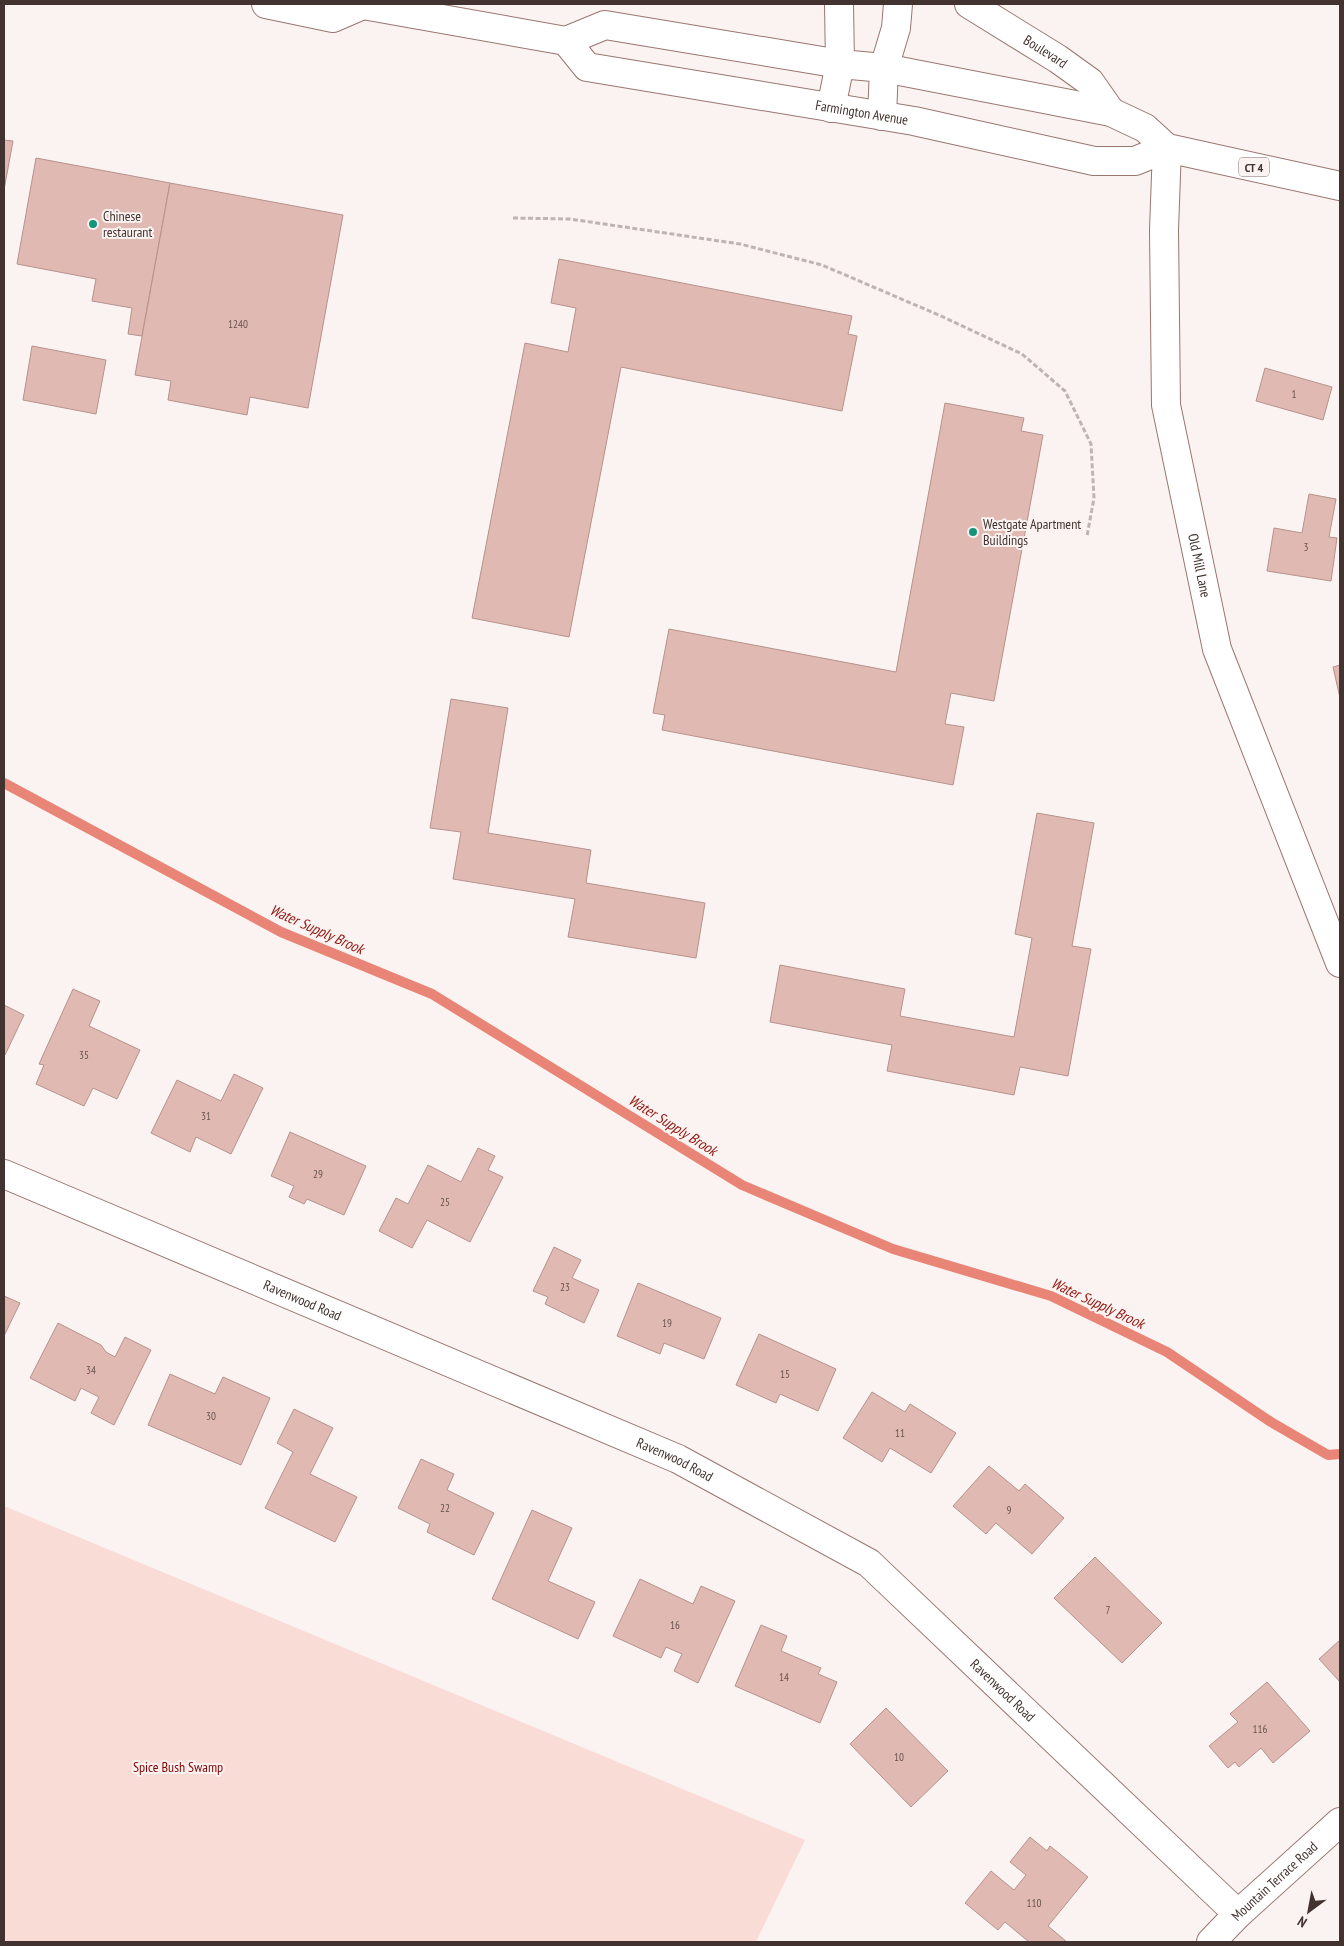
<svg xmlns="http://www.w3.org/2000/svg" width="1344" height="1946" viewBox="0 0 1344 1946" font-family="'PT Sans Narrow',sans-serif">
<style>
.green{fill:#fadcd7}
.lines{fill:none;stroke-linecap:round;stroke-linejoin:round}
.stream{stroke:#e88577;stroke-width:10}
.building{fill:#dfb9b2;stroke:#b7928c}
.street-casing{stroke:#997670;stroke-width:30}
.secondary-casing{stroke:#997670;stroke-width:30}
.primary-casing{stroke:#997670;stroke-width:30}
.path{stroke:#beb4b1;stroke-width:3;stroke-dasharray:5 2.5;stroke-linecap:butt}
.street{stroke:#fff;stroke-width:28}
.secondary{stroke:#fff;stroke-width:28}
.primary{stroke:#fff;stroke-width:28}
.poi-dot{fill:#16947b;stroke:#fbf3f1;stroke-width:2}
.labels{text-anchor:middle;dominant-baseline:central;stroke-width:4;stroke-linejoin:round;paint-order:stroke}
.number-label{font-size:11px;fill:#695450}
.shield{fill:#fbf3f1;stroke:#7a6d6a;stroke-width:1}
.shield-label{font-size:12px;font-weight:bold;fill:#423330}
.street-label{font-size:14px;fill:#423330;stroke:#fbf3f1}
.poi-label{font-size:14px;fill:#423330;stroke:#fbf3f1;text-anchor:start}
.park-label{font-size:14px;fill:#820304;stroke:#fbf3f1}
.water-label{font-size:15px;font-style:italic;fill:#901913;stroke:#fbf3f1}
</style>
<rect width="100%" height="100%" fill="#fbf3f1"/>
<polygon class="green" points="4,1506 805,1840 756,1942 4,1942"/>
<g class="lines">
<polyline class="stream" points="4,783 281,932 432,994 742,1185 893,1249 1051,1296 1167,1352 1271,1422 1328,1455 1340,1454"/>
</g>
<g class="building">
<polygon points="4,140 13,141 4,190"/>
<polygon points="36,158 170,183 142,336 128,334 132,308 92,301 96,279 17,264"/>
<polygon points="170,183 343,215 308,408 250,397 247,415 168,400 171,381 135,375"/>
<polygon points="559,259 852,316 848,334 857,336 842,411 621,367 569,637 472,618 525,343 568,352 576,308 551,303"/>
<polygon points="32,346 106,360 96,414 23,400"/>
<polygon points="1265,368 1332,387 1323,420 1256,401"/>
<polygon points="945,403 1024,418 1021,431 1043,435 994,701 951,693 945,724 964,727 953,785 662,730 665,715 653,713 669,629 896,672"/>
<polygon points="1309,494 1336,499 1329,537 1337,538 1331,581 1267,571 1274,528 1302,533"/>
<polygon points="1340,665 1340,698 1333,667"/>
<polygon points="451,699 508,708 488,833 591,850 586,883 705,903 696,958 568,937 575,899 453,879 461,832 430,828"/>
<polygon points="1037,813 1094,823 1072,946 1091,949 1068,1076 1020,1067 1014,1095 887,1071 892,1045 770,1022 780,965 905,989 900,1016 1014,1037 1032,938 1015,934"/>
<polygon points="73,989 100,1001 89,1026 140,1050 117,1099 93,1088 84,1106 36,1084 44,1065 39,1064"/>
<polygon points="4,1005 24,1015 5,1055 4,1055"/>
<polygon points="234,1074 263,1088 231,1154 196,1137 190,1152 151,1133 177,1080 221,1101"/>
<polygon points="290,1132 366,1166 344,1215 307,1199 304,1204 289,1197 294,1186 271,1176"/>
<polygon points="478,1148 495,1156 488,1170 503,1177 470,1242 427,1220 412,1248 379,1231 396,1198 408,1204 428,1165 461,1182"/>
<polygon points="554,1247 581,1260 572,1278 599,1290 584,1323 545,1304 548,1297 533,1291"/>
<polygon points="638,1283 721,1318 704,1359 664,1343 660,1354 617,1336"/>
<polygon points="4,1296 20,1303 4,1336"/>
<polygon points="58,1323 101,1345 106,1352 115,1357 125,1337 151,1350 114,1425 91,1413 99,1397 81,1388 75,1401 30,1378"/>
<polygon points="759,1334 836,1369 818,1411 780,1394 776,1403 736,1385"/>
<polygon points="170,1374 215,1394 223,1377 270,1398 241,1465 148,1425"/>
<polygon points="872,1392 905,1412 910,1404 956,1433 931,1473 890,1448 882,1462 843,1438"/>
<polygon points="294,1409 333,1428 310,1474 357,1497 335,1542 265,1508 293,1452 277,1443"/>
<polygon points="421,1459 454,1474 447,1490 494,1513 474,1555 427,1532 430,1524 398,1508"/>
<polygon points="989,1466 1019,1491 1025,1484 1064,1518 1032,1554 996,1523 986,1534 953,1506"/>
<polygon points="532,1510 572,1528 548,1581 595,1602 578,1639 492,1599"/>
<polygon points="1095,1557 1162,1623 1122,1663 1054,1598"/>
<polygon points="640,1579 693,1604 701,1586 735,1601 698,1683 674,1671 682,1654 666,1647 661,1658 613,1636"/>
<polygon points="761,1625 787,1636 781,1651 821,1668 818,1674 837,1682 820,1723 735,1686"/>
<polygon points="1340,1640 1340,1682 1319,1659"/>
<polygon points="1267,1682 1310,1731 1273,1763 1261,1748 1239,1767 1235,1762 1228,1768 1209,1746 1238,1722 1230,1714"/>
<polygon points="886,1708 948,1771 911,1807 850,1744"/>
<polygon points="1030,1837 1047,1851 1050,1846 1088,1877 1048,1926 1067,1942 1029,1942 1005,1922 998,1930 965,1903 991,1871 1014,1890 1026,1875 1010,1862"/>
</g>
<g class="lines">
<defs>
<g id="street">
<path id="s1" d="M1167 148 1164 230 1166 405 1217 649 1340 963"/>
<path id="s2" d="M4 1174 678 1459 869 1563 1238 1914"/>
<path id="s3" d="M1211 1942 1238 1914 1340 1822"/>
</g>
<g id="secondary">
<path id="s4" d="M969 4 1058 59 1090 82 1111 112"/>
<polyline points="831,108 840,64 839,4"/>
<polyline points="882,116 884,68 896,28 898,4"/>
</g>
<g id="primary">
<polyline points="266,4 333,18 363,5 566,41 605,25 840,64 884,68 1111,112 1145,128 1167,148 1340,186"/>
<path id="s5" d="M566 41 587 67 914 121 1094 161H1135L1167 148"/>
</g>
</defs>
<use href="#street" class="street-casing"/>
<use href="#secondary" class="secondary-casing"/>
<use href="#primary" class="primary-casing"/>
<polyline class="path" points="513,218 570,219 740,244 822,265 941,316 1022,354 1065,391 1091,444 1094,498 1087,536"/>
<use href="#street" class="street"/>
<use href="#secondary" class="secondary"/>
<use href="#primary" class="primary"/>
</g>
<g class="poi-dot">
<circle cx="93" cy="224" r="5"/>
<circle cx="973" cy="532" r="5"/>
</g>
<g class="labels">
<g class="number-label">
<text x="238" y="324">1240</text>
<text x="1294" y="394">1</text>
<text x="1306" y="547">3</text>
<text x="84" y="1055">35</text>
<text x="206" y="1116">31</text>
<text x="318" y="1174">29</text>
<text x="445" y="1202">25</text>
<text x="565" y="1287">23</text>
<text x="667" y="1323">19</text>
<text x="91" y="1370">34</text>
<text x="785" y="1374">15</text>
<text x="211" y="1416">30</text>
<text x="900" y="1433">11</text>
<text x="445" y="1508">22</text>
<text x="1009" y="1510">9</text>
<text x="1108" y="1610">7</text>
<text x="675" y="1625">16</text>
<text x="784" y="1677">14</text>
<text x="1260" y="1729">116</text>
<text x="899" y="1757">10</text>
<text x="1034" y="1903">110</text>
</g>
<rect class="shield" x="1239" y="157.5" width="30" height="19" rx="4"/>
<g class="shield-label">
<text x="1254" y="167">CT 4</text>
</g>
<g class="street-label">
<text stroke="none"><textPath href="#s4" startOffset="90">Boulevard</textPath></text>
<text stroke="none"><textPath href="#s5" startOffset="312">Farmington Avenue</textPath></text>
<text stroke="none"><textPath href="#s1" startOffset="421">Old Mill Lane</textPath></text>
<text stroke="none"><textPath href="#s2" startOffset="324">Ravenwood Road</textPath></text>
<text stroke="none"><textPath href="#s2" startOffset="729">Ravenwood Road</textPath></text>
<text stroke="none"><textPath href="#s2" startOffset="1134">Ravenwood Road</textPath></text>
<text stroke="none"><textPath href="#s3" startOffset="88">Mountain Terrace Road</textPath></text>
</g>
<g class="poi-label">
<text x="103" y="216">Chinese<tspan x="103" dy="16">restaurant</tspan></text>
<text x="983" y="524">Westgate Apartment<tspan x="983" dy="16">Buildings</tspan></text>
</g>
<g class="park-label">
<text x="178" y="1767">Spice Bush Swamp</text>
</g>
<g class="water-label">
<text transform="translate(317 929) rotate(24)">Water Supply Brook</text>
<text transform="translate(673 1125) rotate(32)">Water Supply Brook</text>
<text transform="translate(1098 1303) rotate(25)">Water Supply Brook</text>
</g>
</g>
<rect width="1344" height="1946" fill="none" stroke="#423330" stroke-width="10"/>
<g transform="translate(1309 1911) rotate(212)" stroke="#fbf3f1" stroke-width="4" paint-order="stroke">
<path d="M0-4L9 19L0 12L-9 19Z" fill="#423330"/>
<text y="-8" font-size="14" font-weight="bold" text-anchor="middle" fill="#423330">N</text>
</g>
</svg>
